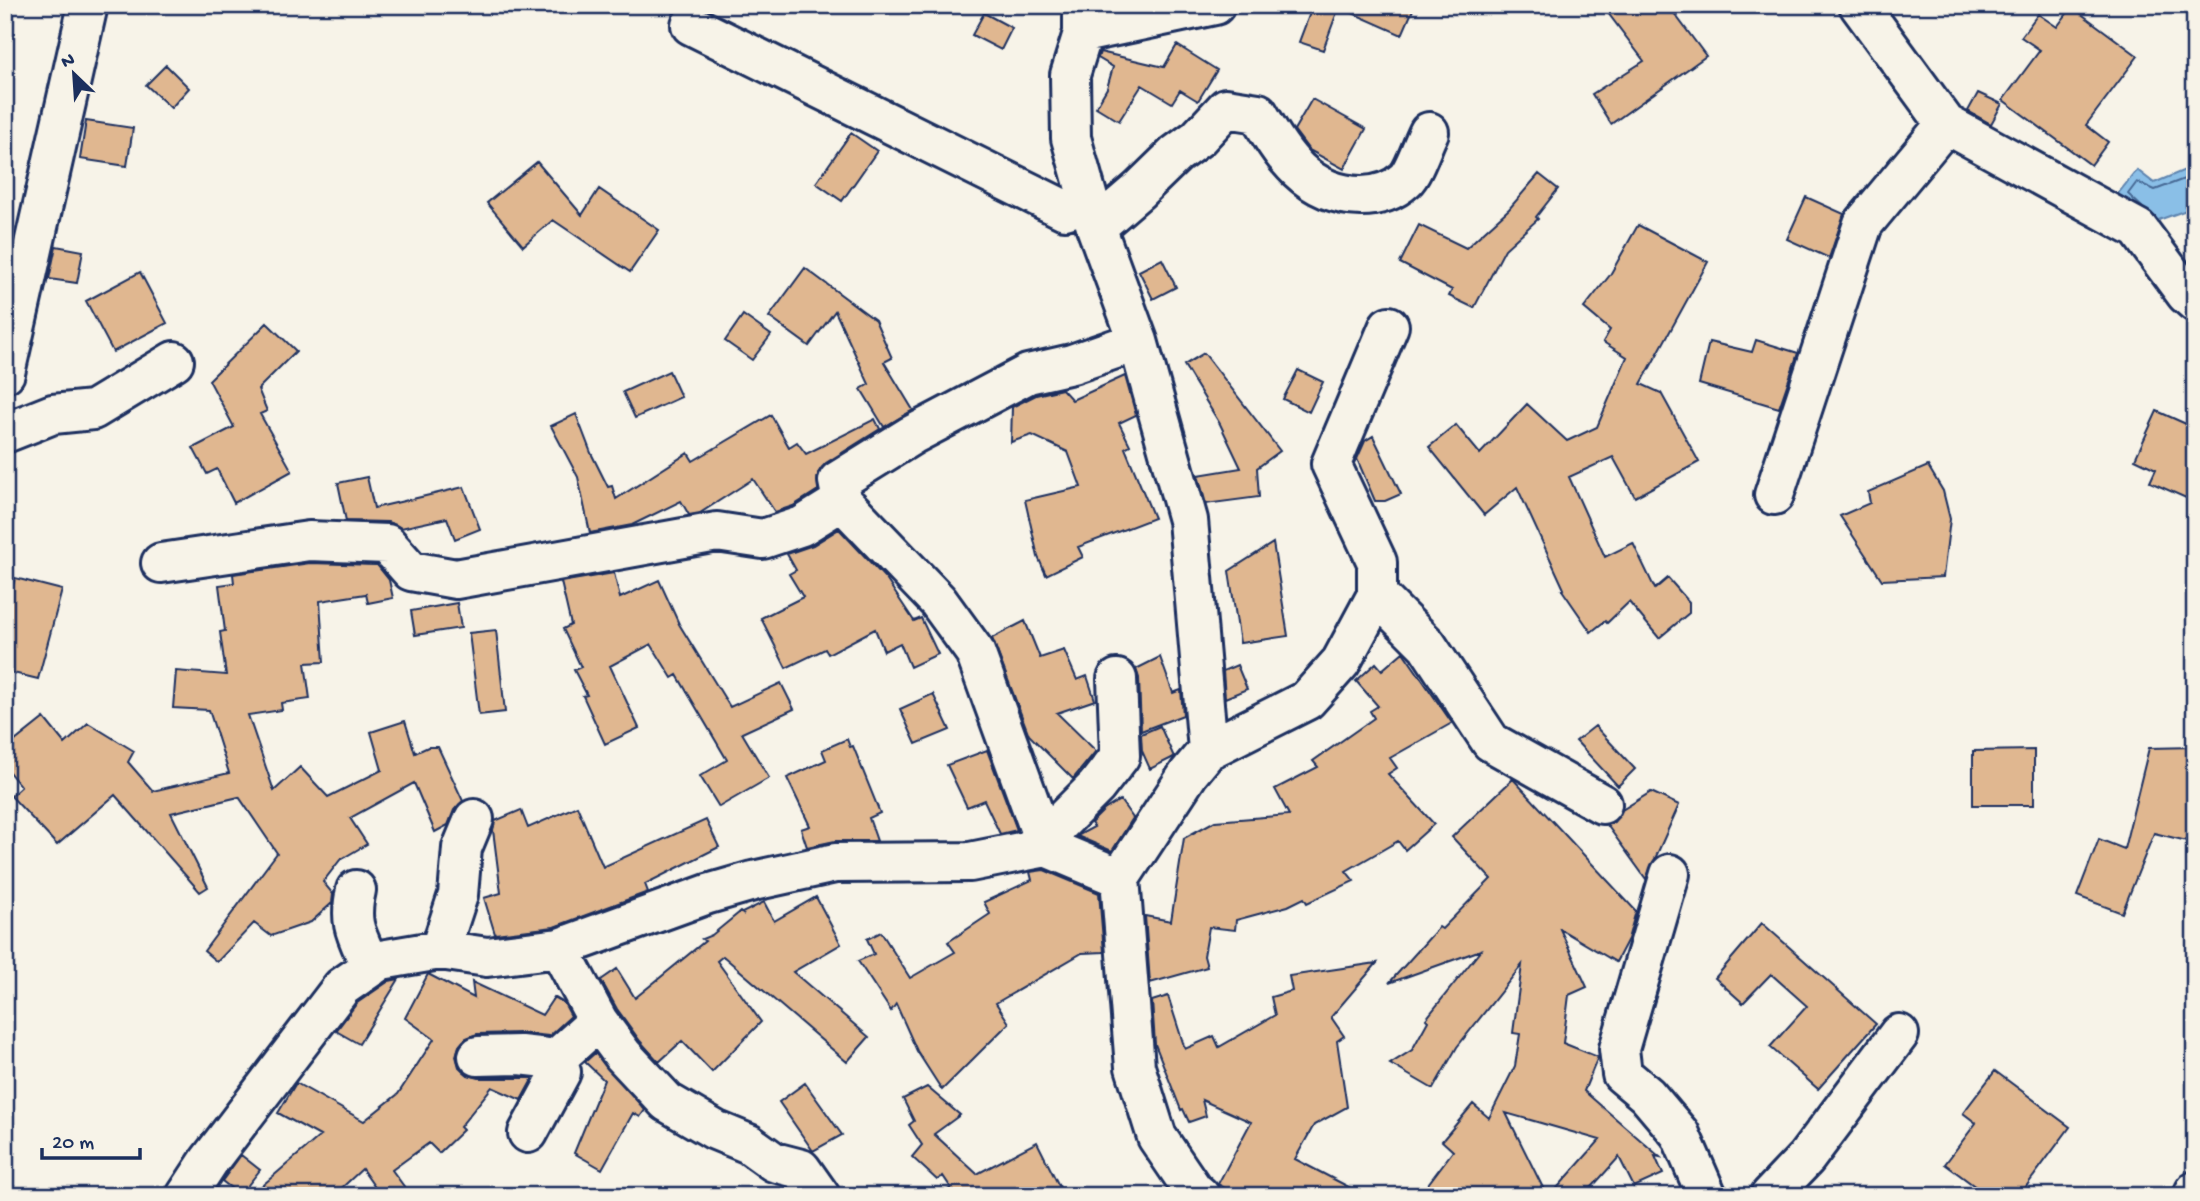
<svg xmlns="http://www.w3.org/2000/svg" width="2200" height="1201" font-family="'Gochi Hand',sans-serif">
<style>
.water{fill:#8abfe7;stroke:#5e85b0;stroke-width:2}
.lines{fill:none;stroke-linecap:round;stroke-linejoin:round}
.shore{stroke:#476995;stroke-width:2}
.building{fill:#e0b790;stroke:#1b2f5e;stroke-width:2}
.minor-casing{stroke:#1b2f5e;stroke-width:44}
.major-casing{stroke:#1b2f5e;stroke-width:44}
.minor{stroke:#f7f3e8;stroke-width:38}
.major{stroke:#f7f3e8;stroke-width:38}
</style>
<rect width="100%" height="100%" fill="#f7f3e8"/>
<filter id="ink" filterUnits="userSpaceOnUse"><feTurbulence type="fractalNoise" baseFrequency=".0143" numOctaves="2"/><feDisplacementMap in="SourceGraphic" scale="14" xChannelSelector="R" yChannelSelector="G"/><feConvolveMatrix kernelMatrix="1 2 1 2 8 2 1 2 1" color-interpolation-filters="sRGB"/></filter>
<g filter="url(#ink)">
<!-- water -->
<path class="water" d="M2192,167l3,8v32l-45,16 -33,-28 20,-25 17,13z"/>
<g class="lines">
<!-- shore -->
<path class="shore" d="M2142,207l-14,-13 9,-12 18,8 40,-15"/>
</g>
<!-- building -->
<path class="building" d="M1313,5h102l-13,30 -63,-28 -16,43 -24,-8z
M1602,5h66l38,51 -95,68 -19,-30 52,-33z
M2072,7l66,49 -52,69 22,17 -17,23 -88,-65 37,-50 -19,-13 17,-23 19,13z
M984,13l28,15 -11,22 -29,-15z
M1177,45l40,25 -19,31 -18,-11 -8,13 -30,-18 -23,36 -23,-14 11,-19 6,-21 -15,-9 2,-6 64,15z
M166,65l23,23 -18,20 -25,-23z
M1978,93l24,11 -11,20 -23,-13z
M1312,99l54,30 -22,40 -35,-19 -15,-20z
M86,121l47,7 -6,38 -47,-7z
M851,133l26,18 -35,50 -26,-18z
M537,162l45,53 17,-26 60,41 -29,42 -77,-52 -30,26 -36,-43z
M1539,174l19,15 -22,28 2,2 -33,30 -31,59 -25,-12 3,-6 -52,-27 19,-38 47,23 43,-39z
M1806,197l38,17 -15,44 -42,-19z
M1638,225l70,37 -67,122 20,9 38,69 -64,35 -22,-40 -44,20 36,80 28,-14 22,46 13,-11 21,24v11l-30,25 -30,-36 -22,21 -2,-2 -14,11 -29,-42 2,-1 -47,-102 -33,28 -55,-68 27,-22 24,29 47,-50 40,37 30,-14 30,-70 -24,-15 7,-12 -26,-22 26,-33z
M56,246l27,5 -6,32 -28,-4z
M1162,259l14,28 -23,12 -14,-28z
M805,268l70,52 17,38 -8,4 29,48 -29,17 -23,-38 8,-5 -34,-73 -26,35 -40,-29z
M140,272l27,51 -54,29 -27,-51z
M743,315l28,20 -19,25 -27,-19z
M267,323l29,28 -38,38 9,22 -7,3 32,57 -58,32 -17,-34 -10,5 -14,-26 41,-21 -25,-47z
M1756,340l42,13 -19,55 -80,-24 10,-42 43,10z
M1204,353l76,98 -23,17 2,29 -53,7 -8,-29 43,-7 -21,-44 -36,-59z
M1298,370l25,12 -14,30 -26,-13z
M669,371l12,26 -46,21 -12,-26z
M1125,376l11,39 -17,8 11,22 -5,3 29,70 -76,29 5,10 -37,18 -8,-18 -13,-57 56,-13 -13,-35 -36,-17 -21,7 1,-35 24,-12 26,-6 10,11z
M2157,411l38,17v74l-45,-20 6,-13 -21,-10z
M576,414l15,39 17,34 4,-1 4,13 72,-46 5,8 78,-46 18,32 8,-5 9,12 69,-35 5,10 -54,34 -8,10v17l-25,16 -18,6 -22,-33 -53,34 -11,2 -8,-14 -49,24 -42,8 -12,-56 -27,-51z
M1373,436l28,58 -16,7h-10l-18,-42 8,-18z
M1928,466l15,25 7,28 -7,58 -61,3 -42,-64 30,-13 -2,-11z
M367,477l7,31 90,-21 16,42 -25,10 -8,-21 -46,10 -13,-6 -42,-1 -8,-38z
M839,529l47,50 28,42 7,-3 17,36 -28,13 -10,-24 -16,8 -9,-22 -47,25 -3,-5 -39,19 -25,-50 42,-21 -14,-23 7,-4 -9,-16 26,-9z
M1273,543l15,93 -48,7 -11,-72z
M310,563l67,2 12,15 4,18 -25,5 -2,-9 -46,7 4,61 -19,1 5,36 -29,4 1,7 -34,5 26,76 26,-24 28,30 54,-27 -11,-38 34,-11 10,32 13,-6h10l25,54 -9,9 -6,15 -13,7 -21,-49 -64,35 17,26 -27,16 -17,22 10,12 -1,9 -21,19 -40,14 -17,-13 -37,39 -13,-11 73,-98 -38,-56 -68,16 37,74 -8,5 -85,-97 -58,50 -46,-49 10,-9 -16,-20v-18l39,-31 21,26 23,-21 46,28 -6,11 25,29 76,-18 -20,-63 -36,-2 3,-37 50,4 -6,-43 5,-1 -6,-46 15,-2 -1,-9z
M614,573l6,25 39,-18 20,44 51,83 51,-24 13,26 -52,24 27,45 -50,29 -19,-31 27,-16 -50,-85 -5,3 -21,-34 -41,22 29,62 -34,16 -22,-48 4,-1 -13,-25 7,-3 -18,-38 8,-4 -10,-43z
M15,578l47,12 -24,89 -33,-8v-58z
M457,603l4,25 -46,7 -4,-24z
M1025,621l15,37 24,-8 13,30 10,-4 8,24 -38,13 39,38 -23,28 -44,-44 -37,-97z
M496,630l9,82 -26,3 -10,-82z
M1403,652l49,71 -62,35 7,10 -9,6 46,50 -29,26 -7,-9 -52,30 8,10 -47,22 -3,-5 -16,8 -52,14 -1,10 -26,-3 -5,29 3,11 -57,16 -5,-67 26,5 13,-83 31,-17 74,-6 -14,-26 43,-22 -5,-6 61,-43 -4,-7 8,-5 -22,-25 20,-18 6,7z
M1160,657l13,36 8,-3 2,25 -42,16 -2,-53 -3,-9z
M1237,665l10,24 -22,9 -2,-27z
M933,694l17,36 -34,14 -16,-35z
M1160,726l14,31 -24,12 -8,-18 -1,-17z
M1595,726l40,43 -17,17 -42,-45z
M847,739l3,8 3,-1 27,67 -11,5 8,23h-42l-28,6 -6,-18 9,-3 -23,-48 39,-18 -4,-10z
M2195,747v96l-41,-10 -32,80 -45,-17 22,-57 25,10 25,-101z
M987,750l30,80 -17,4 -16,-34 -17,7 -20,-42z
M2034,750v55h-61v-54z
M1513,779l123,132 -8,28 -12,23 -56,-33 27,58 -18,8 -6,48 35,14 -14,34 76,66 -5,-1 8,18 -29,13 -15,-30 -35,39h-34l50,-56 -94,-27 41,83h-128l34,-45 -11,-10 31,-37 16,14 26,-52 5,-32 -7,-1 9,-68 -65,82 -24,42 -43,-25 22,-14 16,-29 -2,-2 55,-69 -92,33 50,-56 3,2 49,-50 -39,-42z
M1651,792l28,13 -33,74 -39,-54 7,-3 8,-12z
M1120,800l13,18 -21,33 -35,-15 17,-9 -3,-4 13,-13z
M577,806l26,61 103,-47 13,27 -74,37 3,8 -94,35 -59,7 -11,-36 17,-5 -8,-63 2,-9 26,-11 7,18z
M1044,870l55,23 5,59 -22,1 -86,50 13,20 -67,67 -25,-39 -21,-47 -5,7 -33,-50 16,-7 -7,-15 14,-7 29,46 45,-26 -7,-10 42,-28 -6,-12 48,-22 -2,-8z
M816,897l25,47 -48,28 76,65 -22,25 -124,-106 -6,5 44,61 -49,50 -30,-31 -23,21 -19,-21 -23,-32 -16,-29 16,-11 18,29 70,-57 -3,-2 10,-4 28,-23 4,3 -2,-2 22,-11 10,19z
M1762,923l114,101 -58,65 -48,-42 37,-41 -36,-32 -28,29 -28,-25z
M1377,963l-46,54 13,19 -7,5 10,66 -33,18 -19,34 71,37h-127l-21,-12 33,-62 -49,-22 4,16 -17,6 -6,-13 -2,1 -26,-66 -3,-43 16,-5 17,53 29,-13 5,11 56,-32 -4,-18 21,-6 -3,-15z
M428,974l46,24 -2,-16 70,33 12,-18 10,6 7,13 -22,20 -29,-3 -43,1 -11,4 -7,8 -3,10 3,11 9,8 11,3h54l-12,22 -29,-13 -32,40 3,3 -24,23 -10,-10 -37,27 19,26h-30l-19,-27 -29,27h-83l70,-60 -42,-23 18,-30 68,38 34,-27 36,-55 -29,-21z
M399,979l-40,65 -23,-13 21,-28 32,-22z
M595,1053l50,57 -5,7 -7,-4 -31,56 -28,-16 30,-73 -19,-18z
M1995,1071l75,56 -51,69h-31l-43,-32 31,-41 -13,-10z
M805,1083l37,52 -29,16 -34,-49z
M927,1087l33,28 -26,19 43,40 60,-32 27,54h-127l14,-8 -8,-12 -6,4 -25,-23 10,-12 -13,-20 5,-4 -11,-22z
M241,1155l19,15 -20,25 -18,-14z"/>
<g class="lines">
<defs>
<path id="minor" d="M1083,5v28l-13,42 1,63 25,89 42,114 50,179 20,230 -19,23 -69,105 15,189 22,70 36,53 7,6
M1859,5l87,119 192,105 48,65 9,8
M691,25l374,185 25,-8
M1083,33l132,-28
M1096,227l43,-37 37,-36 22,-16 28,-30 32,5c24,42 49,82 103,83 16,0 32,-5 44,-16 9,-8 18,-37 24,-48
M5,373l83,-368
M5,433l48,-19 40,-4 81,-49
M1774,495l89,-271 83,-100
M842,501l96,100 37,51 71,195
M161,563l148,-22 78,3 24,27 45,8 261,-47 46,7 39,-13 40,-25 -4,-20 74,-46 116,-61 44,-10 66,-23
M1377,595l50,50 64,97 111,62
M1208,750l99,-50 34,-38 36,-67v-33l-46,-98 58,-138
M1046,847l12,-22 38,-38 24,-31 -3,-77
M1670,874l-51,175 3,25 25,21 33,39 27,62
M356,890c-8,35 1,45 15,77
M559,948l39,73 25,34 44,47 48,28 34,14 25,18 27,7 19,27
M440,950l18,-55 4,-47 12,-29
M478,1056l42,-1 36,4 42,-38
M528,1133l33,-61 -5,-13
M186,1196l23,-35 133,-174 39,-27 59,-10 47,7 72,-9 149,-54 45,-13 82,-18 135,-1 76,-15 74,31
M1770,1196l36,-38 93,-124"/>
<path id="major" d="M2193,1196l2,-5"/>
</defs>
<!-- minor casing -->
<use href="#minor" class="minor-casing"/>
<!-- major casing -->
<use href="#major" class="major-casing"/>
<!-- minor -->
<use href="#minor" class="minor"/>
<!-- major -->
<use href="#major" class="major"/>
</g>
</g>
<!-- margin -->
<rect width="2200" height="1201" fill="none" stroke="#f7f3e8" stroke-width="28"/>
<rect x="14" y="14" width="2172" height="1173" fill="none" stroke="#1b2f5e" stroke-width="2.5" filter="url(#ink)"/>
<!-- north arrow -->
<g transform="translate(74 74) rotate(335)" stroke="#f7f3e8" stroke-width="5" paint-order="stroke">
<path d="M0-5L12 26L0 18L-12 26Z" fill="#1b2f5e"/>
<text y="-10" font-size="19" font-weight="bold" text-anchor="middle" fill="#1b2f5e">N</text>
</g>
<!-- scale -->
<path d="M42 1148v10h98v-10" fill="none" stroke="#1b2f5e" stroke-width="3.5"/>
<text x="52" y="1148" font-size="21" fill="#1b2f5e" stroke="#f7f3e8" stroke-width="5" paint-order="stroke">20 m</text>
</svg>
